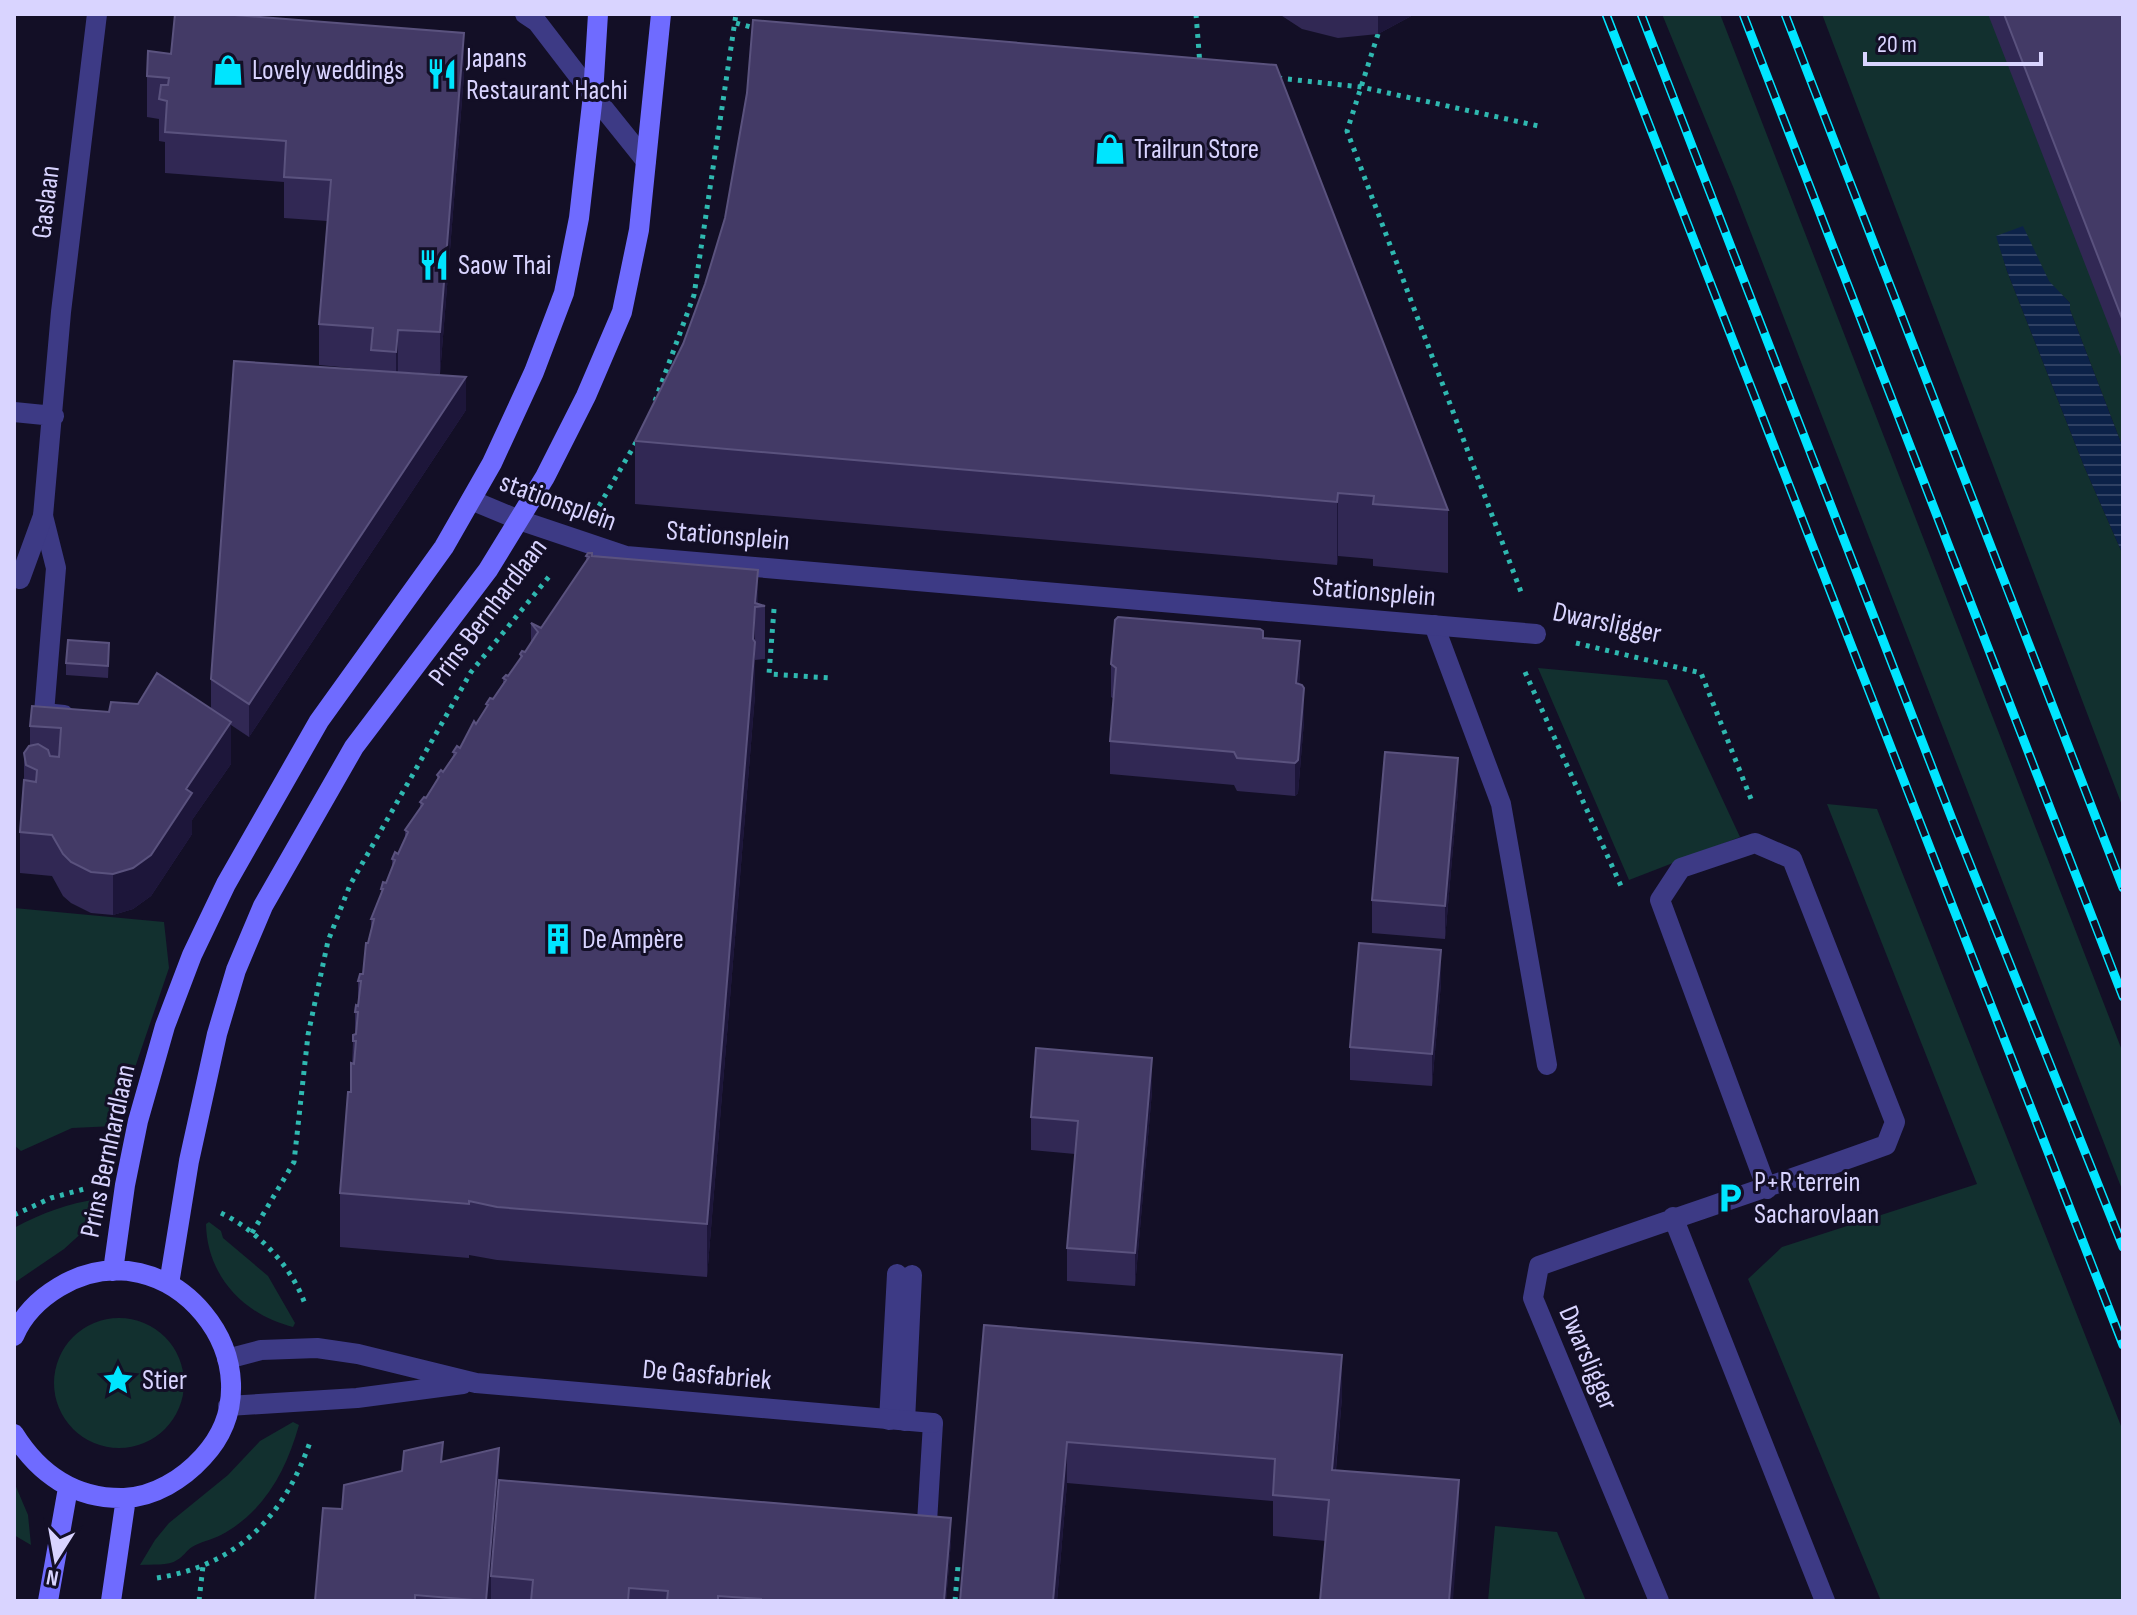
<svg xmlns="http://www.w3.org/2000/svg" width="2137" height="1615" font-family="'Sofia Sans Condensed',sans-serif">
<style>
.green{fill:#12302f}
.water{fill:url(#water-rules)}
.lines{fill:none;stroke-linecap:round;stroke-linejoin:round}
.path{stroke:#2fb8b0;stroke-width:5;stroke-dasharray:4 6;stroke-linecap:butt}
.service{stroke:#3d3a85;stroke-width:20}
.minor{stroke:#3d3a85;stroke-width:20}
.secondary{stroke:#6f6bff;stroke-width:20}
.rail-casing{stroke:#00e5ff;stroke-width:9}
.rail{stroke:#130f26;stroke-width:6;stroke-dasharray:18;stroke-linecap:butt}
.wall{fill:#312854}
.shaded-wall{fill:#1d163a}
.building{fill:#433a66;stroke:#5a527e;stroke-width:2}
.labels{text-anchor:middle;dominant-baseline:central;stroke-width:6;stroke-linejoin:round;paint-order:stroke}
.poi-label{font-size:28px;fill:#d9d4ff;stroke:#130f26;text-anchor:start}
.street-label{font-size:28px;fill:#d9d4ff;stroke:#130f26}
</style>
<defs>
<pattern id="water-rules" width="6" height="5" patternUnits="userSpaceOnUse" patternTransform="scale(2)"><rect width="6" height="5" fill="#0c2248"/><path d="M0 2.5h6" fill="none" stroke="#2f4163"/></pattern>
</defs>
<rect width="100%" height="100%" fill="#130f26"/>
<!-- green -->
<path class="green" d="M1662,14h58l403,1039v139l-389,-1003z
M1822,14h301v434l-53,-138v-7l-21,-21 -11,-22 -41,-23 10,34 77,195 39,89v253z
M1538,668l129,12 73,157 -111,43z
M1827,804l50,5 246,622v170h-242l-133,-322 34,-32 195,-63z
M14,908l150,14 5,46 -54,158 -43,2 -51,23 -7,-6z
M100,1199l-14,30 -22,20 -50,34v-55c28,-15 54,-25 86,-29z
M209,1222l12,9 2,7 45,38 27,47 -2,4c-49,-12 -86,-51 -87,-103z
M54 1383a65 65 0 1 1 130 0a65 65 0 1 1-130 0Z
M293,1422l6,3c-13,46 -35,87 -78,110 -10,5 -21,7 -29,12 -6,4 -9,10 -15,13 -8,6 -26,4 -37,5l15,-25 14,-17 59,-48 32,-34z
M14,1482l14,33 3,30 -17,-10z
M1495,1526l62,6 29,69h-98z"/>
<!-- water -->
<path class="water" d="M2023,226l26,55 21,22v7l53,138v107l-39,-89 -77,-195 -11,-35z"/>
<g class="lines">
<!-- path -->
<path class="path" d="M1196,14l4,51
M736,23l22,6
M1378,34l-31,97 174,461
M1278,78l83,9 182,40
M655,401l39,-106 42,-281
M599,506l39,-67
M774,609l-5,65 62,4
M1576,643l125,30 52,131
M1525,672l96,214
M221,1213c37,18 72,54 85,94
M14,1215l37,-17 33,-9
M252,1233l42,-71 14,-127 20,-94 22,-56 121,-213 81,-99
M157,1578c80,-13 127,-61 153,-136
M199,1601l4,-35
M955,1601l3,-35"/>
<!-- service -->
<path class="service" d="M593,95l53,66
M43,516l13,52 -12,145 20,2
M1434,625l67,179 46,261
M1673,1217l152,384
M889,1420l8,-146
M905,1421l7,-146
M926,1539l7,-116
M1659,1601l-126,-303 6,-32c116,-42 232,-79 347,-121l9,-23 -103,-263 -37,-16 -74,25 -21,32 107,289"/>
<!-- minor -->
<path class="minor" d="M525,14l12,8 56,73
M14,412l40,4
M471,500l48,20 107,36 910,78
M20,579l23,-63 18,-204 36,-298
M227,1359l34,-9 56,-2 41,6 118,29 457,40
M228,1406l129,-8 106,-14"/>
<!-- secondary -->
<path class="secondary" d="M113,1271l12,-86 13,-64 27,-95 27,-71 34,-71 93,-163 125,-174 48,-84 42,-91 30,-79 15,-75 14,-123 5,-81
M169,1284l20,-123 28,-127 19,-64 27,-64 91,-159 134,-177 57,-93 41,-81 36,-84 17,-82 22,-216
M14,1336c9,-21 25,-37 45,-49 110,-66 227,80 144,170 -20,22 -49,40 -79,41 -49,1 -85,-24 -110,-64
M48,1601l20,-113
M111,1601l15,-103"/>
<defs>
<path id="rail" d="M1606,14l517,1331
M1641,14l311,805 171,428
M1743,14l380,983
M1785,14l338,874"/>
</defs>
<!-- rail casing -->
<use href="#rail" class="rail-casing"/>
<!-- rail -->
<use href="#rail" class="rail"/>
</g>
<!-- wall -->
<path class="wall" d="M1279,14h136l-37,20 -40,4 -36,-9z
M1988,14h135v348z
M464,75l-24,299 -42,-2 68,38 -217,327 -18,-12v39l-39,56v14l-41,62 -18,13 -20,6 -22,-2 -20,-10 -8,-7 -11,-20 -32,-3v-41l4,-48v-31l6,-7v-20l79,-14 102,-3v-30l160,-309 -52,-5v-41l8,-103 -43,-3v-36l-119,-9v-31l-6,-1v-22l-12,-2v-41z
M683,344l765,166v63l-75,-7v-7l-35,-3 -1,9 -702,-61v-63z
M586,556h6l173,50v53l-10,1v35l-48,582 -210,-17 -28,-5v3l-129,-11v-54l11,-101 2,-51 2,-7v-22l3,-6v-25l5,-7 8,-44v-11l10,-24v-6l5,-6 6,-15v-9l6,-5 7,-16v-8l15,-22v-6l6,-4 11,-18v-5l6,-3 10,-16v-4l7,-4 16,-24 10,-16v-4l7,-5 10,-16v-5l5,-2 12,-17v-5l5,-2 6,-10v-19l10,5 45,-67z
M1263,638l37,36 -1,10 5,37 -6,72 -3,3 -58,-5 -3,-6 -124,-11v-33l4,-42 -3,-2v-33z
M109,655l-1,23 -42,-3v-12z
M1458,791l-13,148 -73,-6v-33z
M1441,983l-9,103 -82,-6v-33z
M1152,1091l-17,195 -68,-5v-33l8,-94 -44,-4v-33z
M984,1325l358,72 -6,73 123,52 -133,19 -53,-5v-35l-206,-18 -10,118h-97z
M443,1461l56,19 452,61 -5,60h-435l-20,-2v2h-176l27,-92z"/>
<!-- shaded-wall -->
<path class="shaded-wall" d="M1378,14h37l-37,20z
M464,33v42l-24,299v-42z
M398,330v41l-2,22v-41z
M466,377v33l-217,327v-33z
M1338,493v63l-1,9v-63z
M758,570v36l-3,-3z
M755,607v88l-48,582v-53z
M1300,641v33l-4,42v-33z
M1304,688v33l-6,72 -3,3v-33z
M231,722v42l-39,56v14l-41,62 -18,13 -20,6v-41l73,-85z
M1458,758v33l-13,148v-33z
M1441,950v33l-9,103v-32z
M1152,1058v33l-17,195v-33z
M1342,1355v42l-10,114v-41z
M1067,1442v41l-10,118h-4z
M499,1448v54l-8,74v25h-5z
M1459,1480v42l-6,79h-4z
M951,1518v23l-5,60h-2z"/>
<!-- building -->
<path class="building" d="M175,14h47l242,19 -24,299 -42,-2 -2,22 -25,-2 2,-22 -54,-4 12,-144 -47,-3 2,-36 -121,-9 2,-31 -8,-2 2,-14h7l1,-7 -22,-2 1,-25 23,3z
M2004,14h119v307z
M753,20l523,45 172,445 -75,-6 1,-8 -36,-3 -1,9 -702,-61 48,-97 22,-60 20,-66 22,-125z
M234,361l232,16 -217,327 -38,-25z
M588,553h4v3l166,14 -3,33 10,3 -10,1 -2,32 2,3 -48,582 -210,-17 -28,-6v3l-129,-11 8,-101h3v-29l3,1 2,-23h-3v-6l3,-1 2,-22h-3l1,-7 2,1 3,-25h-3l2,-7h3l3,-31h2l6,-24h-3l12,-30h-2l2,-7 3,1 9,-23 -3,-1 3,-7 3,2 10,-22 -3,-2 18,-26 -3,-2 4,-5 2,1 13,-21 -2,-2 4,-5 2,2 13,-19 -3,-1 4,-6 3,2 14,-27 2,3 12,-19 -2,-1 4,-6 3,1 13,-19 -3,-2 3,-3 2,1 14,-20 -2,-2 2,-3 3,1 13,-20 -7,-9 10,5 48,-71 -3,-1z
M1118,617l142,12 3,2v7l37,3 -4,42 6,2 2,3 -6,72 -3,3 -58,-5 -3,-6 -124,-11 6,-73 -5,-4 4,-44z
M68,640l41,3 -1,23 -42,-3z
M157,673l74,49 -45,67 6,4 -41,62 -18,13 -20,6 -22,-2 -20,-10 -8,-8 -11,-19 -32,-3 4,-52 12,2 1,-12 -11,-5 -2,-12 5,-7 9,-2 10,6 2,6 9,1 2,-29 -31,-2 2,-20 77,6 2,-10 27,2z
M1385,752l73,6 -13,148 -73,-6z
M1359,943l82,7 -9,104 -82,-7z
M1036,1048l116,10 -17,195 -68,-5 11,-127 -47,-4z
M984,1325l358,30 -10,115 127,10 -10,121h-129l9,-101 -56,-5 2,-36 -208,-17 -14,159h-93z
M443,1442l-2,20 58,-14 -13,153 -71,-6v6h-100l8,-93 19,1 2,-24 58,-14 2,-20z
M499,1480l452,38 -7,83h-183v-2l-43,-3v5h-51l1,-10 -39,-3 -1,13h-97l2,-21 -42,-4z"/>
<!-- icons -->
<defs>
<symbol id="shop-bare" viewBox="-9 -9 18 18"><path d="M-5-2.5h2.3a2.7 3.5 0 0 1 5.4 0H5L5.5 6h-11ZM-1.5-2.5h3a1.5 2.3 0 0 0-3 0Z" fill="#00e5ff" stroke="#130f26" stroke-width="2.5" paint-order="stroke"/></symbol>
<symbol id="restaurant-bare" viewBox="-9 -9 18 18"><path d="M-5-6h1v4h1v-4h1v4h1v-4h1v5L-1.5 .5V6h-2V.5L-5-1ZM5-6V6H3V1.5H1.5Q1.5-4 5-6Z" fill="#00e5ff" stroke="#130f26" stroke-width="2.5" paint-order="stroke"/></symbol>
<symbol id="building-bare" viewBox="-9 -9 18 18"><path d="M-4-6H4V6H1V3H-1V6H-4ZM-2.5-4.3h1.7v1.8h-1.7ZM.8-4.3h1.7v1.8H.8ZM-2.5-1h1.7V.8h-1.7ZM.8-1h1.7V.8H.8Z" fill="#00e5ff" stroke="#130f26" stroke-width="2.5" paint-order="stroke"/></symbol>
<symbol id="parking-bare" viewBox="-9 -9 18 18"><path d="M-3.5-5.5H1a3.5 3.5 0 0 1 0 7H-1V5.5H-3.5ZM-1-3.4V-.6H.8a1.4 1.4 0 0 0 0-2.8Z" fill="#00e5ff" stroke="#130f26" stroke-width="2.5" paint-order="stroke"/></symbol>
<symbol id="sight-bare" viewBox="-9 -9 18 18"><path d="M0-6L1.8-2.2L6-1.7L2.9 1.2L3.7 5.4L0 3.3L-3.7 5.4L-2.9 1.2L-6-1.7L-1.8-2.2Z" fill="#00e5ff" stroke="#130f26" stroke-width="2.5" paint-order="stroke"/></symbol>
</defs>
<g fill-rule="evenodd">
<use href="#shop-bare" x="206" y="48" width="44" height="44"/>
<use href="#restaurant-bare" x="420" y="52" width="44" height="44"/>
<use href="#shop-bare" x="1088" y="127" width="44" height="44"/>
<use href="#restaurant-bare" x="412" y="243" width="44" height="44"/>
<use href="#building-bare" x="536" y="917" width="44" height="44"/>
<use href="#parking-bare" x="1708" y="1176" width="44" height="44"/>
<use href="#sight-bare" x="96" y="1358" width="44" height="44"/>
</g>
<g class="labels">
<!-- poi labels -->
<g class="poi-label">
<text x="466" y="58">Japans<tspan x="466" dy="32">Restaurant Hachi</tspan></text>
<text x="252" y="70">Lovely weddings</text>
<text x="1134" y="149">Trailrun Store</text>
<text x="458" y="265">Saow Thai</text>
<text x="582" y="939">De Ampère</text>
<text x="1754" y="1182">P+R terrein<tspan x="1754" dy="32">Sacharovlaan</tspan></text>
<text x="142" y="1380">Stier</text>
</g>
<!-- street labels -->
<g class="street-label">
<text transform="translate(46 202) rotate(-83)">Gaslaan</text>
<text transform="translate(558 502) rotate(20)">stationsplein</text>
<text transform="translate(728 536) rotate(5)">Stationsplein</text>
<text transform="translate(1374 592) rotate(5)">Stationsplein</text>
<text transform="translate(488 612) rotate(-53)">Prins Bernhardlaan</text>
<text transform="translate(1607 623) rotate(12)">Dwarsligger</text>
<text transform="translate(108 1151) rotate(-78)">Prins Bernhardlaan</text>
<text transform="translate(1588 1358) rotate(67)">Dwarsligger</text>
<text transform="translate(707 1375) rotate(5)">De Gasfabriek</text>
</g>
</g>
<!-- border -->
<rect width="2137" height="1615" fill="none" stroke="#d9d4ff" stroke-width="32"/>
<!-- north arrow -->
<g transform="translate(56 1559) rotate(191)" stroke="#130f26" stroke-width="6" paint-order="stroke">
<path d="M0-6L14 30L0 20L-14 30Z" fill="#d9d4ff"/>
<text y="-12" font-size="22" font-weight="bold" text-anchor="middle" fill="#d9d4ff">N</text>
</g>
<!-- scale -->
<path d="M1865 52v12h176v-12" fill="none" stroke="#d9d4ff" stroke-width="4"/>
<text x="1877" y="52" font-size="24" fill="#d9d4ff" stroke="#130f26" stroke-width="6" paint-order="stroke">20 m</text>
</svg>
